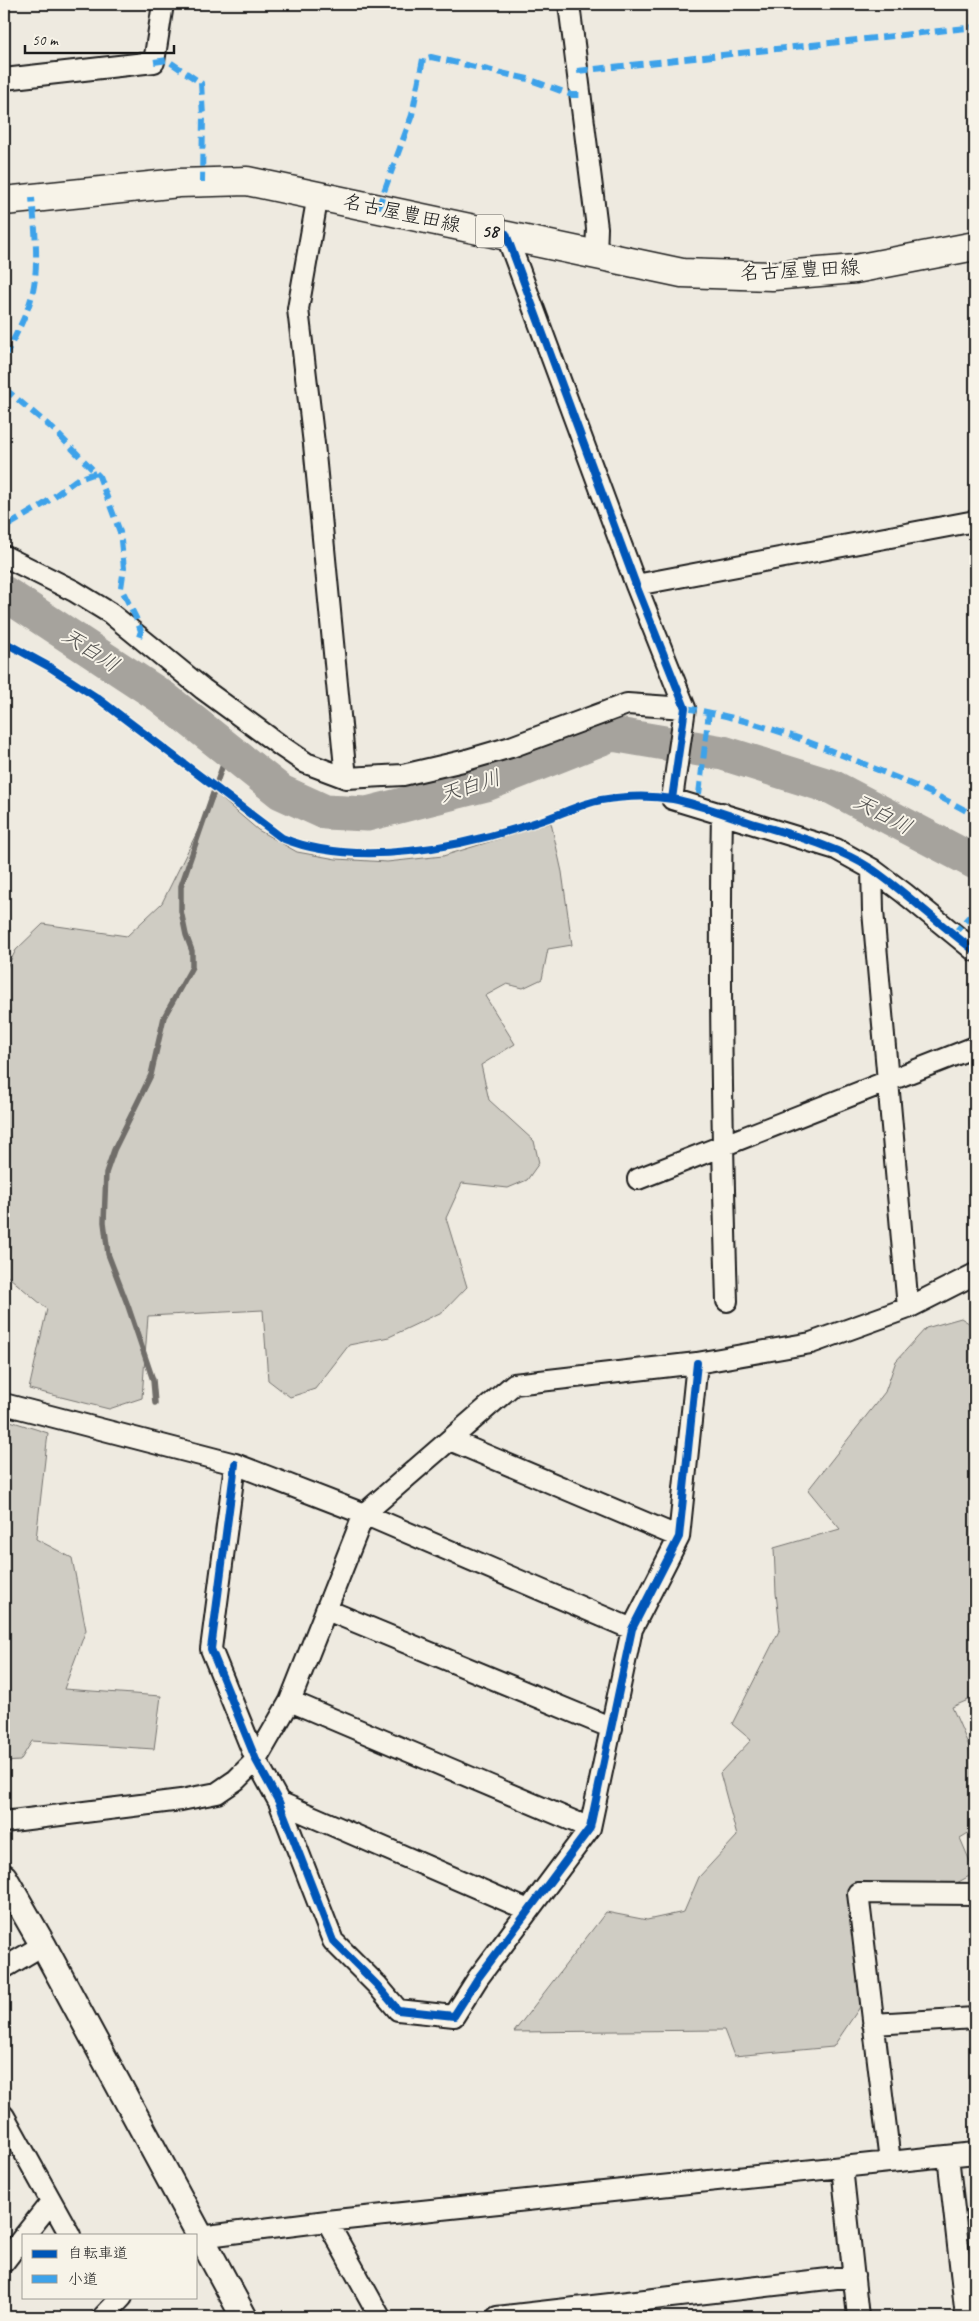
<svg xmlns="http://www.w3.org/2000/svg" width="979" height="2321" font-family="Caveat,'Klee One',sans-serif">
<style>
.green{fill:#cfccc3;stroke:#767470}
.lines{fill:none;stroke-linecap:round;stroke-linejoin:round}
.stream{stroke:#6f6d69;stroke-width:5.5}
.river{stroke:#a6a39d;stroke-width:35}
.minor-casing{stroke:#1c1c1c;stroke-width:24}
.tertiary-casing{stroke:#1c1c1c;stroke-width:29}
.primary-casing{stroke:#1c1c1c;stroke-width:31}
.minor{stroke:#f7f3e8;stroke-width:20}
.tertiary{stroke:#f7f3e8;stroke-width:25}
.primary{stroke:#f7f3e8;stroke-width:28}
.quiet{stroke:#3da2ea;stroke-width:6;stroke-dasharray:12 6;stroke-linecap:butt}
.cycleway-casing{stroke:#f7f3e8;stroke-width:11}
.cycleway{stroke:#0057b8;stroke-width:8}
.labels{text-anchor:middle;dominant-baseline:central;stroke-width:4;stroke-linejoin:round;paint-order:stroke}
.shield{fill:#f7f3e8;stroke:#5e5c59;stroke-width:1}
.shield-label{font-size:19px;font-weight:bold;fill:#1c1c1c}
.street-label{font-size:20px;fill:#1c1c1c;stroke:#f7f3e8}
.water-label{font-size:21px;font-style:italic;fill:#535250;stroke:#f7f3e8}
</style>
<rect width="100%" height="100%" fill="#eeeae0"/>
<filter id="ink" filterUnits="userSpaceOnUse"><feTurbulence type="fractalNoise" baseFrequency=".02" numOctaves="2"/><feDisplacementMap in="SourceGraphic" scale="10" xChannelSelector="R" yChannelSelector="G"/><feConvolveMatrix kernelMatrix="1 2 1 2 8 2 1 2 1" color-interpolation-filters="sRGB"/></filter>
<g filter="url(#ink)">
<!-- green -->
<path class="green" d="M216,794l42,36 39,22 39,7 51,3 56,-6 108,-33 11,49 10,73 -24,4 -6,30 -19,9 -16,-4 -22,12 30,48 -34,21 8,35 45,41 5,22 -12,17 -19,8 -46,-5 -16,35 21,69 -23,24 -55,26 -40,8 -34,44 -25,8 -22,-17 -5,-70 -115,6 -6,82 -33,11 -80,-20 18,-80 -43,-36v-300l12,-23 27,-26 84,12 35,-33z
M961,1318l14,9v370l-23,10 23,53v69l-15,9 15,35 -22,12 -103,2 12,117 -29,43 -99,9 -10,-26 -210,2 92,-120 41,8 37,-8 15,-35 38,-41 -17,-63 31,-33 -19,-16 48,-95 -4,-36 -2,-45 66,-19 -32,-39 77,-98 11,-31 30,-33z
M4,1419l44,14 -12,106 36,19 14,72 -22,59 97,7 -7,53 -122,-8 -12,20 -16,1z"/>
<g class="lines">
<!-- stream -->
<path class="stream" d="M155,1403l-2,-23 -25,-74 -20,-52 -4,-32 2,-49 8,-23 37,-75 13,-58 28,-50v-16l-6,-16 -5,-24v-25l47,-136"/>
<!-- river -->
<path class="river" d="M4,593l158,104 119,95 44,20 42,2 119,-30 126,-50 111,19 109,34 143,75"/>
<defs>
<path id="minor" d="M569,4l28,224 -1,26
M4,79l150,-17 9,-58
M318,195l-20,114 16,135 32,334
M506,234l130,351 49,123 -13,91 164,50 36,20 32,24 71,58
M4,556l70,35 36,22 93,76 78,57 25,17 40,15 57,-3 60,-14 48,-14 116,-43 58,4
M636,585l339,-64
M722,813c-3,163 0,325 5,488
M872,869l1,42 35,397
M638,1179l337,-132
M4,1404l231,60 129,50 268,115
M450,1440l229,97
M235,1464l-24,185 45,111 23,42 54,139 44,44 21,25 56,6 24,-38 112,-150 42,-199 47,-92 18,-174
M327,1610l285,118
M290,1701l300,127
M279,1802l249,108
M4,1822l177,-22 36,-7 19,-13 20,-20 34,-59 74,-187 150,-130 183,-21 114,-20 97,-35 67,-34
M4,1968l39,-23
M873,2024l102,-6
M4,2116l66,119
M948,2156l18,161
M890,2162l-32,-269 117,1
M842,2167l16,150
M327,2221l53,96
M25,2235l26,-33
M196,2239l4,-2 127,-16 648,-68
M4,2262l20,-26
M103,2317l19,-20
M497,2317l357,-41"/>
<path id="tertiary" d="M4,1877l39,68 201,372"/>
<path id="primary" d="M4,201l175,-18 68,-2 435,92 90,3 83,-7 120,-23"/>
</defs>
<!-- minor casing -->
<use href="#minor" class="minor-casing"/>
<!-- tertiary casing -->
<use href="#tertiary" class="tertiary-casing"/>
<!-- primary casing -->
<use href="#primary" class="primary-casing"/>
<!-- minor -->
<use href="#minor" class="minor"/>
<!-- tertiary -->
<use href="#tertiary" class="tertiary"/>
<!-- primary -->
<use href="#primary" class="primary"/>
<!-- quiet -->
<path class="quiet" d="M154,62l13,-2 34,23 2,33 -1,66
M577,71l398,-44
M378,208l34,-93 11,-56 8,-2 97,22 44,16h8
M4,358c11,-22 24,-44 29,-67 6,-29 2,-63 -1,-93
M4,388l49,41 43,44 -20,7 -32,24 -40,24
M96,473l3,3 21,56 4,36 -3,20 15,30 5,13 -2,6
M685,708c63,10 121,32 179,56 37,16 76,31 111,52
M699,794l10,-82
M953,935l15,-17 7,-2"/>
<defs>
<path id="cycleway" d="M506,234l130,351 49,123 -13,91
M4,642l44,24 48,31 186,141c75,31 180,9 255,-16 21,-6 42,-18 64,-22 23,-4 48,-5 72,-1 25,5 51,15 76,23 42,13 86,23 123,47 36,25 68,56 103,82
M235,1464l-24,185 45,111 23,42 54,139 44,44 21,25 56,6 24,-38 112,-150 42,-199 47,-92 18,-174"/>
</defs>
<!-- cycleway casing -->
<use href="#cycleway" class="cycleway-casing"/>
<!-- cycleway -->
<use href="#cycleway" class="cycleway"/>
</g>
</g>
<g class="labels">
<!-- shield labels -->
<rect class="shield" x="476" y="214.5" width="28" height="33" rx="4"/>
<g class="shield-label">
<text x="490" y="231">58</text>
</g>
<!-- street labels -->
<g class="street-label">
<text transform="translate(402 213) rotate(12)">名古屋豊田線</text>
<text transform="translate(800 270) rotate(-3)">名古屋豊田線</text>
</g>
<!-- water labels -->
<g class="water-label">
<text transform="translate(91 650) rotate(33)">天白川</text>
<text transform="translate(470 786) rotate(-17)">天白川</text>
<text transform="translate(883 814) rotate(28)">天白川</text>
</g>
</g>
<!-- margin -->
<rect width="979" height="2321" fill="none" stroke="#f7f3e8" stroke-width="20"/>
<rect x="10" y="10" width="959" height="2301" fill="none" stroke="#1c1c1c" stroke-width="2" filter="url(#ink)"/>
<!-- legend -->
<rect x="22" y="2234" width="175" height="65" fill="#f7f3e8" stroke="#9f9d96"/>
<rect x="32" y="2250" width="25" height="8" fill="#0057b8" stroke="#9f9d96"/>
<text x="68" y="2258" font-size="15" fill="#1c1c1c">自転車道</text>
<rect x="32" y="2275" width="25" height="8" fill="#3da2ea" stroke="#9f9d96"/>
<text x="68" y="2284" font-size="15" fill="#1c1c1c">小道</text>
<!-- scale -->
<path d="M25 45v8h149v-8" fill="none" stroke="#1c1c1c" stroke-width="2.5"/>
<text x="32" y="45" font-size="15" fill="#1c1c1c" stroke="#f7f3e8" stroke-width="4" paint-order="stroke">50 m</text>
</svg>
